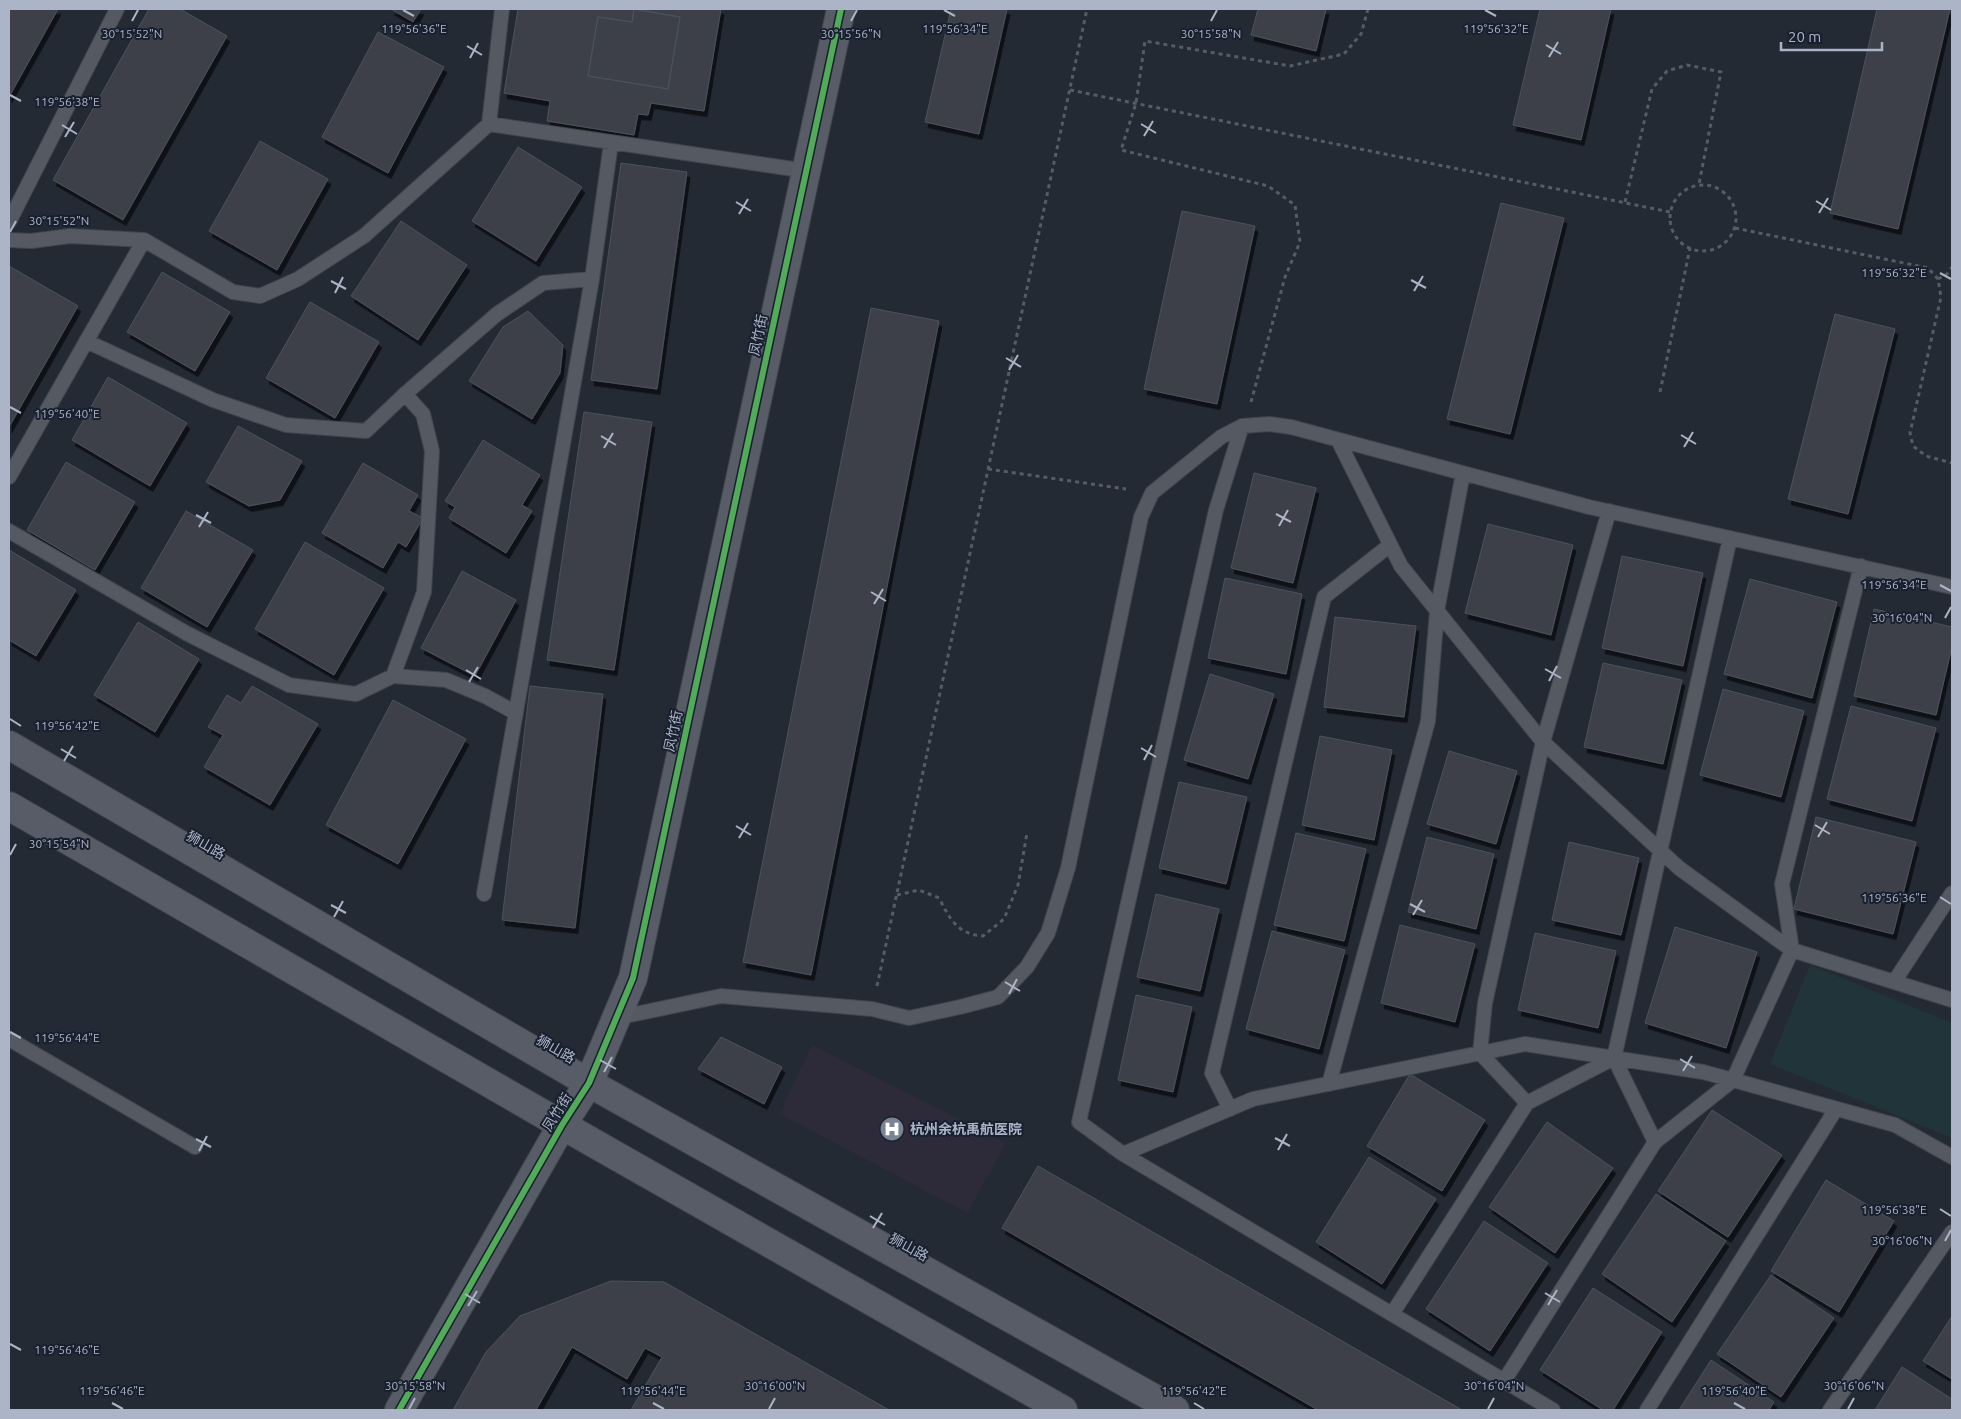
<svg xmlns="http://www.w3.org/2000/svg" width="1961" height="1419" font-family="Ubuntu,'Noto Sans SC',sans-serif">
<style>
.medical{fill:#2d2a3a}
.pitch{fill:#21343a}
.building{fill:#3c414a;stroke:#4b525c;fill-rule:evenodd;filter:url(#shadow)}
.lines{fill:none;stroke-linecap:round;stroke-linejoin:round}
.lane-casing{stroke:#40454d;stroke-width:16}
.secondary-casing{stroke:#40454d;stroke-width:30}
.path{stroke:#565c65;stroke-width:3;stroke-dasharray:4 4;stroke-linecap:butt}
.lane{stroke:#545962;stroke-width:14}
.secondary{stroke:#585c66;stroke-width:28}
.cycleway-casing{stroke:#18202f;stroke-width:9}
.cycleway{stroke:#51ab58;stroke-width:6}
.ticks{fill:none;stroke:#acb5c7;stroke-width:2}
.labels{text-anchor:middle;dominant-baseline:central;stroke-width:4;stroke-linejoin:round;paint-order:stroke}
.street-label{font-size:14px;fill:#acb5c7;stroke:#18202f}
.poi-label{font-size:14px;font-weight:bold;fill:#acb5c7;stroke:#18202f;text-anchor:start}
.ticks-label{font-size:12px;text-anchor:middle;fill:#acb5c7;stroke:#18202f;stroke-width:4;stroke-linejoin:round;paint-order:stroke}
</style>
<defs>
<filter id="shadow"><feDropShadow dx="3" dy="5.5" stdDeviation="0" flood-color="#0009"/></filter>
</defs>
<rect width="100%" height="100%" fill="#242a34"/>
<!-- medical -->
<path class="medical" d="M812,1045l193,98 -37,70 -188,-99z"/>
<!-- pitch -->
<path class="pitch" d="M1810,965l142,58v115l-182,-74z"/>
<!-- building -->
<path class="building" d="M9,9h49l-49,88z
M149,9h31l47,27 -104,184 -70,-40z
M391,9h30l-8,13z
M518,9h203l-17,102 -53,-8 -3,12 -10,-1 -4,21 -87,-14 3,-20 -46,-8zM634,9l46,8 -12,72 -80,-13 10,-59 34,5z
M634,9l46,8 -12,72 -80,-13 10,-59 34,5z
M951,9h56l-28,125 -54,-12z
M1258,9h68l-10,42 -65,-16z
M1540,9h71l-30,131 -68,-15z
M1877,9h73l-52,220 -68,-16z
M378,32l66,35 -56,106 -66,-36z
M260,141l68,38 -51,91 -68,-39z
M518,147l64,40 -46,74 -64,-40z
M621,163l66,9 -30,217 -66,-9z
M1501,203l63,15 -54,216 -63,-15z
M1182,211l73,15 -38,178 -73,-15z
M401,221l66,44 -49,75 -67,-44z
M9,266l69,40 -69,121z
M162,272l68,40 -35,59 -68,-39z
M310,302l69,40 -44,76 -69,-40z
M871,308l68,13 -128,654 -68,-13z
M528,311l35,34 -3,28 -28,46 -63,-38 34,-54z
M1835,314l60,15 -47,185 -60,-15z
M108,377l79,46 -37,63 -78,-46z
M584,412l68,10 -38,248 -67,-10z
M238,426l64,35 -22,39 -31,6 -43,-24z
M483,440l57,35 -18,30 10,6 -26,42 -57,-35 6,-11 -10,-6z
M66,462l69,40 -40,68 -68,-40z
M363,463l55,32 -9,16 14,7 -17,29 -8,-5 -15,26 -61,-35z
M1254,473l62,15 -23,95 -62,-15z
M186,511l67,39 -46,77 -66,-39z
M1488,524l85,21 -22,90 -86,-22z
M305,542l79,46 -50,87 -79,-46z
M9,550l67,40 -40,66 -27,-16z
M1622,556l81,17 -20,93 -81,-18z
M462,571l54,29 -41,76 -54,-28z
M1225,578l77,16 -16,80 -78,-16z
M1750,579l87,23 -25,96 -88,-24z
M1874,609l78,18v19l-16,69 -82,-19z
M1335,617l81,9 -12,91 -80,-10z
M138,622l61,37 -44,73 -61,-37z
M1603,663l79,17 -19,84 -79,-17z
M1210,674l64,20 -26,85 -64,-19z
M252,686l66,38 -48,81 -66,-38 19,-32 -15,-8 19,-32 14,8z
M530,686l73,8 -28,234 -73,-8z
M1723,689l81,22 -23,86 -81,-22z
M393,700l73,39 -68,125 -72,-39z
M1851,706l85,22 -24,93 -85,-22z
M1320,736l72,14 -18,90 -72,-15z
M1449,751l68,20 -21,73 -69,-20z
M1179,782l68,15 -21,87 -67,-16z
M1816,817l100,25 -23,92 -99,-25z
M1296,833l70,16 -22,92 -70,-16z
M1427,837l67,17 -18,75 -68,-17z
M1569,842l70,16 -18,77 -69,-15z
M1156,894l63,15 -19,82 -63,-14z
M1400,925l75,19 -20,78 -74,-19z
M1675,927l82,25 -31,96 -81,-25z
M1272,931l73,19 -26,99 -73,-20z
M1535,933l81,18 -18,77 -80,-18z
M1136,995l56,12 -19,85 -55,-12z
M721,1037l61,30 -18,37 -66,-35z
M1410,1074l75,46 -43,71 -75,-45z
M1712,1110l70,45 -54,82 -70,-46z
M1547,1122l66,46 -58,85 -66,-46z
M1369,1157l67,42 -54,85 -66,-42z
M1038,1166l424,244h-144l-316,-182z
M1826,1180l68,41 -55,91 -68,-41z
M1656,1194l70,47 -54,81 -70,-48z
M1484,1221l64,42 -58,88 -64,-42z
M1771,1275l63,43 -53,79 -64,-43z
M611,1281l53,1 225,128h-258l31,-53 -17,-9 -18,31 -55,-32 -36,63h-83l33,-58 34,-36z
M1593,1288l69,44 -49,78h-10l-63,-40z
M1952,1316v63l-29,-18z
M1711,1360l63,42 -5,8h-90z
M1902,1367l50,32v11h-77z"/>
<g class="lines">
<defs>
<path id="lane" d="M489,124l13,-115
M9,222l108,-213
M9,240l22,1 39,-5 74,4 89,52 27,4 38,-17 66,-43 125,-112 318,47
M86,341l127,59 73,25 80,6 39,-37 92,-80 46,-31 49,-4
M1242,426l-26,84 -137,612 44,32 130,-55 272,-55 178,28 30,8 162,45 57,32
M1338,440l63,126 142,176 136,126 113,82 160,50
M9,477l135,-237
M9,531l177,102 103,52 67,9 37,-18 31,-84 8,-141 -9,-37 -18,-20
M393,676l53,4 39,16 31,17
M484,894l108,-615 19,-136
M1894,982l58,-89
M616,1018l105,-22 151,13 37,9 51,-11 38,-10 29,-30 21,-34 20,-65 73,-351 11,-24 69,-56 21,-11 27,-2 22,3 298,80 363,80
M9,1039l186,108
M1329,1084l99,-363 9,-110 26,-138
M1527,1103l-47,-50 5,-50 58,-261 66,-231
M1230,1109l-18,-36 112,-476 66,-52
M1655,1142l78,-62 59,-130 -10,-66 79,-318
M1123,1154l430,256
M1392,1314l135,-211 87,-45 116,-520
M1504,1381l151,-239 -41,-84
M1647,1410l189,-301
M1830,1410l122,-178"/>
<path id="secondary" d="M9,745l580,338 586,327
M9,806l553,319 501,285
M399,1410l163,-285 27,-42 44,-105 208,-969"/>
</defs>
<!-- lane casing -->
<use href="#lane" class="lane-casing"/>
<!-- secondary casing -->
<use href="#secondary" class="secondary-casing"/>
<!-- path -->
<path class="path" d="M1070,90l600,122
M1670 218a33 33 0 1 1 66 0a33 33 0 1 1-66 0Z
M1625,202l27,-113 15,-18 20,-6 34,7 -22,112
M1735,228l193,40 10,11 3,18 -31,136 3,13 13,10 26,7
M1938,279l9,-5 5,-7
M1660,392l30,-144
M1251,402l34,-125 15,-35 -5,-37 -27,-19 -147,-36 15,-47 9,-62 145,25 54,-12 17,-20 7,-25
M988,469l138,20
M897,895l22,-5 20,8c11,21 18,36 44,38l21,-17 14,-34 9,-52
M877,986l210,-977"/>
<!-- lane -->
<use href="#lane" class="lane"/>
<!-- secondary -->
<use href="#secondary" class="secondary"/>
<defs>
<path id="cycleway" d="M399,1410l163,-285 27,-42 44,-105 208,-969"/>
</defs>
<!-- cycleway casing -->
<use href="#cycleway" class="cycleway-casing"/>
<!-- cycleway -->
<use href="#cycleway" class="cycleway"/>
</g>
<!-- ticks -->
<path class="ticks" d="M403,10l11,6M944,10l11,6M1485,10l11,6M132,21l6,-11M851,21l6,-11M1211,21l6,-11M1546,45l15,9M467,46l15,9M1549,57l9,-15M470,58l8,-15M10,95l11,6M1141,124l15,9M62,125l15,9M1144,136l9,-15M65,137l9,-15M1816,201l15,9M736,202l15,9M1819,213l9,-15M739,214l9,-15M10,232l6,-11M1940,273l11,6M1411,280l15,8M331,281l15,8M1414,291l9,-15M335,293l8,-16M1006,358l15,9M1009,370l9,-15M10,407l11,6M1681,435l15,9M601,436l15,9M1684,447l9,-15M604,448l9,-15M1276,514l15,8M196,515l15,8M1279,526l9,-16M199,527l9,-15M1940,585l11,6M871,592l15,9M874,604l9,-15M1945,618l6,-11M1545,669l16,9M466,670l15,9M1549,681l8,-15M469,682l9,-15M10,719l11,7M1141,748l15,9M61,749l15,9M1144,760l8,-15M64,761l9,-15M1815,825l15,9M736,826l15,9M1818,837l9,-15M739,838l9,-15M10,855l6,-11M1940,897l11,7M1410,904l15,8M331,905l15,8M1413,915l9,-15M334,917l9,-16M1005,982l15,9M1009,994l8,-15M10,1032l11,6M1680,1059l15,9M600,1060l16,9M1683,1071l9,-15M604,1072l8,-15M1275,1138l15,8M196,1139l15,8M1278,1150l9,-16M199,1151l8,-15M1940,1209l11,7M870,1216l15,9M873,1228l9,-15M1945,1241l6,-11M1545,1293l15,9M465,1294l15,9M1548,1305l9,-15M468,1306l9,-15M10,1344l11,6M112,1403l11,6M653,1403l11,6M1194,1403l10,6M1734,1403l11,6M409,1409l6,-11M769,1409l6,-11M1488,1409l6,-11M1848,1409l6,-11"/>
<!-- icons -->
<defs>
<symbol id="hospital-disc" viewBox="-11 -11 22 22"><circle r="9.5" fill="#7c8494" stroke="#18202f"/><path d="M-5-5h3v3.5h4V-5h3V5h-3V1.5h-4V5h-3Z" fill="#fff"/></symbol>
</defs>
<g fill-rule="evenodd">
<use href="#hospital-disc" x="878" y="1115" width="28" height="28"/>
</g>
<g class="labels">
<!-- street labels -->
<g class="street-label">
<text transform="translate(758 335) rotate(-78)">凤竹街</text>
<text transform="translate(673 731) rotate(-78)">凤竹街</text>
<text transform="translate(206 845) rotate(30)">狮山路</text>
<text transform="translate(556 1049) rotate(30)">狮山路</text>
<text transform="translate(557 1112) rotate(-58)">凤竹街</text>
<text transform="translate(909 1247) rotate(29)">狮山路</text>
</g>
<!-- poi labels -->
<g class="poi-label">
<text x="910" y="1129">杭州余杭禹航医院</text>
</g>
</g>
<g class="ticks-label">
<text x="1496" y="33">119°56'32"E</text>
<text x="414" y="33">119°56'36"E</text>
<text x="955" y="33">119°56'34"E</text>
<text x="132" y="38">30°15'52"N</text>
<text x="851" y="38">30°15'56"N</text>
<text x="1211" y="38">30°15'58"N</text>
<text x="67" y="106">119°56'38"E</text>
<text x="59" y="225">30°15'52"N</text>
<text x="1894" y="277">119°56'32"E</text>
<text x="67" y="418">119°56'40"E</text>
<text x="1894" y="589">119°56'34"E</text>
<text x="1902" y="622">30°16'04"N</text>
<text x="67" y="730">119°56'42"E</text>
<text x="59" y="848">30°15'54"N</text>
<text x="1894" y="902">119°56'36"E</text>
<text x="67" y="1042">119°56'44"E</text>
<text x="1894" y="1214">119°56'38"E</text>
<text x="1902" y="1245">30°16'06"N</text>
<text x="67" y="1354">119°56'46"E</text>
<text x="415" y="1390">30°15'58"N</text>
<text x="775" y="1390">30°16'00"N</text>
<text x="1494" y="1390">30°16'04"N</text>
<text x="1854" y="1390">30°16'06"N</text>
<text x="112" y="1395">119°56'46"E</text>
<text x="653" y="1395">119°56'44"E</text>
<text x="1194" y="1395">119°56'42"E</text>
<text x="1734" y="1395">119°56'40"E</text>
</g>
<!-- border -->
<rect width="1961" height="1419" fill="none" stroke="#acb5c7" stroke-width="20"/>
<!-- scale -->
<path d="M1781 42v8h101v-8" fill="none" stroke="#acb5c7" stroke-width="2.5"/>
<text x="1788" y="42" font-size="15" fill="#acb5c7" stroke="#18202f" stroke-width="4" paint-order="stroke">20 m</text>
</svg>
